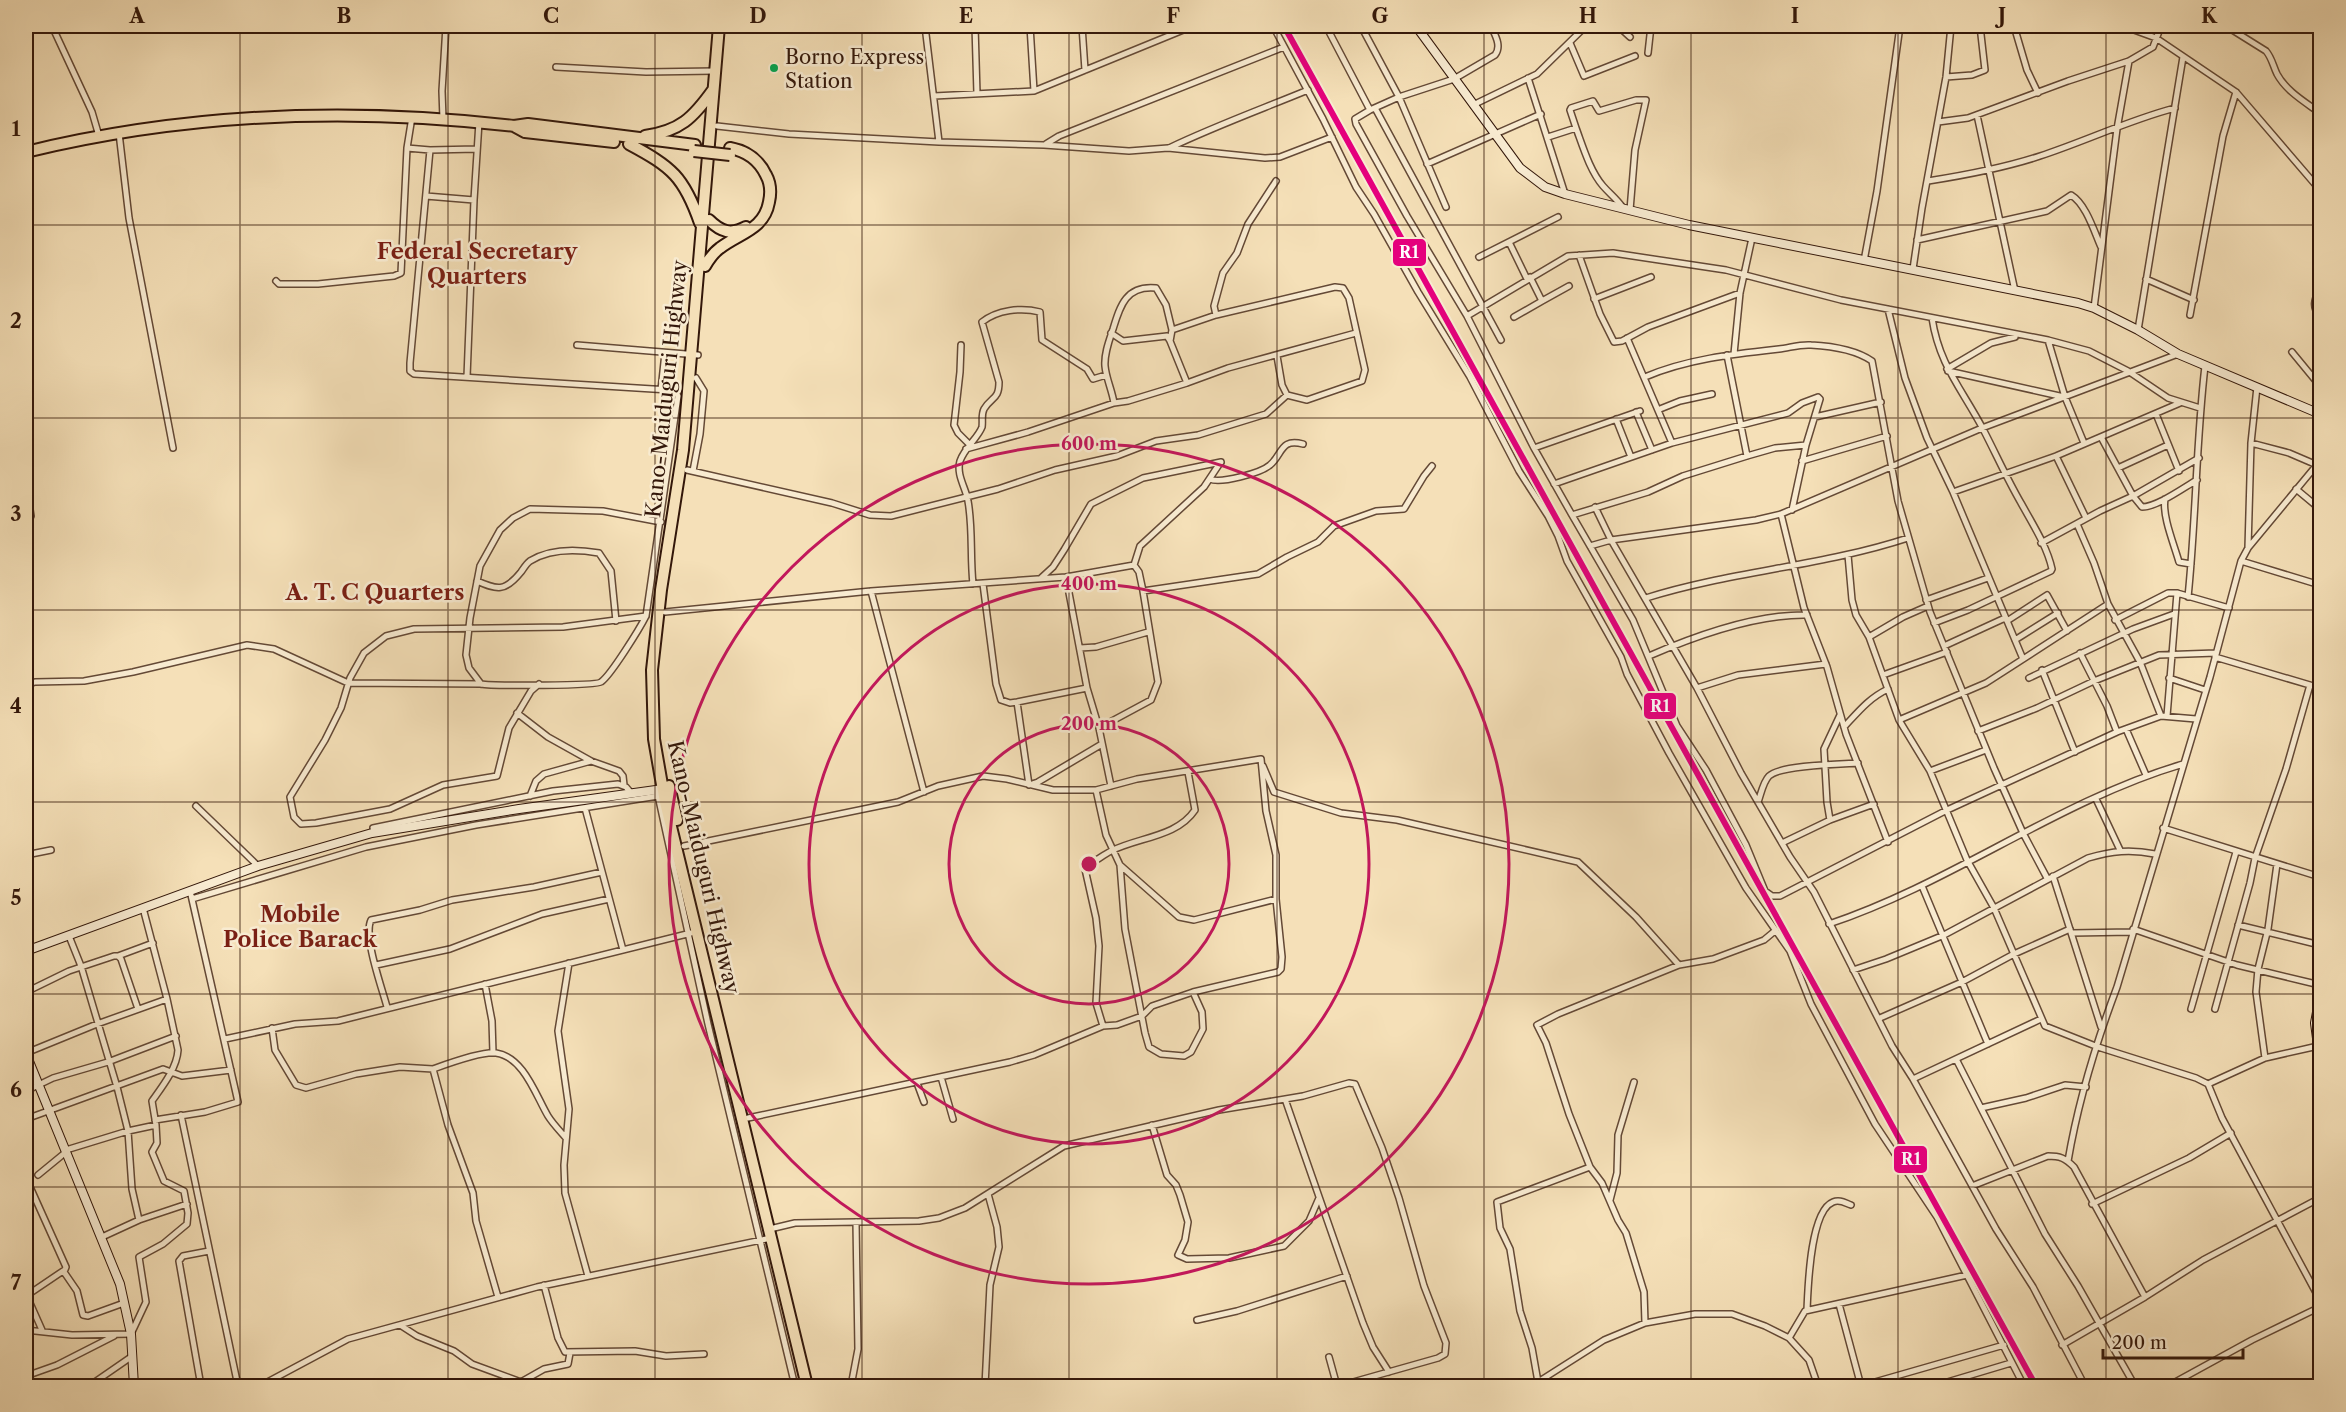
<svg xmlns="http://www.w3.org/2000/svg" width="2346" height="1412" font-family="'Libre Caslon Text',serif">
<style>
.lines{fill:none;stroke-linecap:round;stroke-linejoin:round}
.street-casing{stroke:#644936;stroke-width:8}
.secondary-casing{stroke:#33170a;stroke-width:10}
.highway-casing{stroke:#33170a;stroke-width:14}
.street{stroke:#f8ebd1;stroke-width:5}
.secondary{stroke:#f8ebd1;stroke-width:8}
.highway{stroke:#f5e0b8;stroke-width:10}
.highway-bridge-casing{stroke:#33170a;stroke-width:14;stroke-linecap:butt}
.highway-bridge{stroke:#f5e0b8;stroke-width:10}
.rail-1-casing{stroke:#f8ebd1;stroke-width:10}
.rail-1{stroke:#e5007d;stroke-width:6}
.grid{fill:none;stroke:#33170a;stroke-width:1.5;stroke-opacity:0.55}
.ring{fill:none;stroke:#c2185b;stroke-width:3}
.bus-dot{fill:#00a651;stroke:#f8ebd1;stroke-width:2}
.labels{text-anchor:middle;dominant-baseline:central;stroke-width:5;stroke-linejoin:round;paint-order:stroke}
.bus-label{font-size:20px;fill:#33170a;stroke:#f8ebd1;text-anchor:start}
.street-label{font-size:21px;fill:#33170a;stroke:#f8ebd1}
.neighbourhood-label{font-size:22px;font-weight:bold;fill:#7a1f14;stroke:#f8ebd1}
.centre{fill:#c2185b;stroke:#f8ebd1;stroke-width:3}
.ring-label{font-size:18px;text-anchor:middle;font-weight:bold;fill:#c2185b;stroke:#f8ebd1;stroke-width:5;stroke-linejoin:round;paint-order:stroke}
.line-badge{stroke:#f8ebd1;stroke-width:2}
.badge-label{font-size:16px;text-anchor:middle;font-weight:bold;fill:#fff}
.neatline{fill:none;stroke:#33170a;stroke-width:2}
.grid-label{font-size:20px;text-anchor:middle;font-weight:bold;fill:#33170a}
</style>
<rect width="100%" height="100%" fill="#f5e0b8"/>
<filter id="stains"><feTurbulence type="fractalNoise" baseFrequency=".00333" numOctaves="4"/><feColorMatrix values="0 0 0 0 .2 0 0 0 0 .09 0 0 0 0 .02 0 0 0 .5 -.17"/></filter>
<radialGradient id="worn" r=".72"><stop offset=".6" stop-color="#630" stop-opacity="0"/><stop offset="1" stop-color="#630" stop-opacity=".3"/></radialGradient>
<g class="lines">
<defs>
<path id="street" d="M52,26l40,86 7,24
M925,26l14,116
M975,26l2,68
M1030,26l4,65
M1082,26l3,44
M1273,26l50,93 33,68 18,27 44,78 52,85 49,94 29,45 10,20 9,25 54,96 6,17 42,79 77,135 44,63 21,53 64,120 62,93 87,169
M1326,26l44,84 29,-13 55,-18 41,-24c7,-9 0,-20 -4,-29
M1361,26l38,71 47,110
M1515,26h1
M1618,26l12,11
M2014,26l13,44 11,23
M2123,26l33,12 80,54 84,98
M2226,26l40,25c6,7 7,15 11,23 9,17 28,28 43,39
M2315,26l5,12
M1570,43l14,33 51,-20
M1648,53l3,-27
M556,67l90,5 69,-1
M1946,77l26,-2 13,-5 -5,-44
M1528,78l37,116
M934,96l100,-5 159,-65
M1473,105l64,-31 49,-48
M1375,108l126,232
M1370,110l-15,9 1,5 51,92 60,100 67,132 38,67 76,-23 35,-16 64,-20 28,-8 31,-3
M1977,115l38,176
M443,119l-1,-28 4,-65
M1938,122l30,-4 100,-37 61,-20 24,-14 8,-21
M717,126l72,8 150,8 105,3 85,6 39,-3 97,10 15,-1 52,-20
M1576,128l-6,-18 1,-2 22,-7 6,10 37,-11h10l-11,50 -5,60
M119,133l10,85 44,230
M1548,137l28,-9c7,19 14,43 27,58 7,8 14,13 20,22
M1046,144l13,-8 225,-89
M407,148l23,2 47,-1
M1169,148c46,-22 93,-39 139,-58
M1427,164l114,-50
M1928,181c38,-6 76,-13 112,-25 46,-15 89,-36 135,-48
M426,196l48,4
M1917,240l130,-29 24,-16c15,9 23,36 30,52
M1509,242l18,37
M1579,255l21,59 14,28 8,-1 26,-14 92,-34
M1479,257l79,-40
M1864,261l13,-70 23,-165
M1913,269l9,-61 24,-131 5,-51
M2146,279l48,21
M276,281l3,3h39l76,-8 7,-3 6,-125 5,-31
M2320,288c-5,11 -9,18 0,29
M1594,299l57,-22
M1542,301l27,-15
M2094,308l23,-179 12,-68
M1888,309l17,69 22,60 26,54 70,167
M1216,315l-2,-9 9,-33 14,-20 11,-29 28,-43
M2190,315l33,-179 13,-44
M1467,316l101,-60 45,-3 113,17 115,30 207,40 41,11 39,20 40,27 32,10
M1514,317l28,-16 -12,-24
M1932,318c7,47 30,71 51,111 13,25 24,50 38,74 11,20 26,43 31,66l-1,2 -83,39 -34,13
M1172,330l44,-15 119,-28 8,1 6,10 16,72 -3,11 -55,19 -20,-5 -5,-10 -5,-29
M2138,330l45,-273
M1111,333l12,8 44,-5 3,5
M1627,338l45,105
M2048,340l17,57 19,46
M577,345l121,10
M961,345l-1,27 -6,53 4,8 10,10
M2292,352l28,34
M1734,354l6,-61 12,-55
M1727,355l20,101
M1947,369l44,-26 24,-6
M1948,371l116,26
M467,377l7,-177 5,-78
M1645,377c42,-18 89,-23 134,-28 10,-1 21,-5 32,-4 19,1 45,5 61,16l26,140 32,111 64,156 29,65 24,45
M661,390l4,-37
M1114,403c-2,-13 -8,-25 -9,-37 -1,-12 4,-25 8,-37 7,-23 13,-44 43,-41l10,17 6,25 -2,11 17,42
M1660,409l20,-8 32,-7
M1636,412l16,38
M2156,414l23,57
M1815,417l66,-15
M1616,419l15,38
M2101,437l32,59 9,11c15,0 41,-19 55,-27
M2251,443l38,10 28,12
M1534,448l106,-37
M966,449l62,-17 86,-29 14,-2 59,-18 41,-15 128,-35
M2056,456l30,62
M1802,461l85,-25
M2118,468l50,-23
M687,470l145,33 38,12 21,1 107,-27 57,-19 62,-14 39,-15 42,-6 68,-21 21,-19
M693,471l7,-37 4,-43 -8,-13
M1210,479c10,5 51,-6 60,-14 13,-11 10,-27 33,-21
M26,484l5,32 -2,4 -3,1
M1554,484l118,-41 116,-30 14,-10 16,-6 2,2 -14,46 -14,65
M2296,489l24,20
M1953,492l103,-36 124,-53
M2165,499c-3,17 9,45 14,63l12,2
M1595,507l16,33 86,148 44,85 49,84 24,35 78,154 21,33 83,150 37,58 52,99
M1781,514l23,94 23,59 19,67 42,108
M1572,515l61,105 44,106 29,44 40,75 19,46 7,5h8l165,-85 172,-79 44,-16 35,3
M2077,524l17,39 14,41 32,58 21,54
M2041,543l59,-32 33,-15 66,-38
M1590,546l21,-6 145,-20 25,-6 201,-86 196,-74
M2248,548l3,-105 6,-56
M1848,555l4,45 4,15 13,22 30,83 31,51 37,89 27,48 51,118 53,21 98,31 12,6 14,34 98,182
M2241,561l79,24
M1134,565l6,-19 64,-59 16,-24
M1066,577l21,111 12,40 12,58
M1041,578l12,-11 11,-17 27,-46 52,-26 78,-16
M477,581c20,9 28,11 44,-9 3,-4 5,-8 9,-11 21,-13 46,-12 69,-8l12,18 5,50
M973,584c-3,-28 0,-55 -5,-83 -2,-13 -12,-26 -8,-40 5,-14 18,-23 22,-34 1,-6 -1,-12 2,-18 8,-13 15,-9 15,-27l-17,-60c15,-12 39,-15 58,-10l2,28 45,29 6,10 13,-4
M983,584l13,100 5,16 9,3 7,-1 70,-14
M871,591l53,201
M1143,591l115,-17 29,-17 31,-15 16,-16 42,-15 28,-2 20,-33 8,-10
M2188,597c8,-77 8,-154 17,-231
M1646,598c86,-27 177,-32 262,-60
M1926,600l62,-22
M665,612l206,-21 195,-14 68,-12
M2115,620l53,-27h9l52,15
M2007,621l40,-26 20,36
M1869,637l34,-20 25,-11
M2015,640l43,-27
M1944,646l61,-28
M1080,648l16,-1 52,-15
M2080,653l27,53 10,26
M1649,656c46,-20 108,-42 158,-41
M2215,657l105,31
M2042,670l33,82
M1883,675l64,-23
M2029,678l104,-49 41,-15
M2169,678l36,12
M481,684l-12,-16 -3,-13 4,-37 10,-52 20,-36 13,-12 17,-9 73,2 58,11
M539,684l-8,7 -22,37 -12,48 -54,9 -53,24 -74,14 -15,1 -7,-7 -4,-20 35,-57 16,-32 9,-30 14,-25 22,-17 28,-7 149,-2 83,-11
M26,685l9,-3 49,-1 49,-9 114,-27 27,4 74,34 133,1c11,2 115,2 120,-2 10,-7 39,-54 45,-66l32,-220 -2,-4 -7,-2 -255,-16 -4,-3v-8l20,-213
M1697,688l41,-13 88,-11
M1017,702l12,83 9,-3 64,-38
M517,713l31,24 43,24 28,10 4,5 1,9
M2167,716l10,-123
M1899,720l87,-37 122,-79
M1844,727c14,-15 25,-29 44,-38
M1099,728l52,-28 7,-18 -15,-91 -4,-19 -5,-7
M2126,729l20,46
M1978,731l59,-23 57,-27 65,-26 57,-2
M1263,766l11,26 67,21 56,7 181,42 58,55 43,48
M1930,771l56,-21
M1096,790l10,45 14,30 59,52 15,3 82,-21
M657,791l51,233 87,362
M530,796l6,-15 8,-7 47,-13
M2096,799l24,51
M1758,802c3,-8 5,-20 11,-26 11,-11 71,-12 89,-13
M196,806l62,60
M585,808l38,142
M1830,820l-3,-18 -3,-53 16,-34
M373,828l180,-37 65,-7 8,3 6,7
M2163,828l157,49
M1782,843l48,-23 44,-16
M684,846l214,-44 40,-16 45,-10 24,3 46,11h43l41,-11 124,-20
M26,855l25,-5
M1120,865l5,64 20,104 4,14 12,7 23,2 7,-4 12,-23 -1,-17 -9,-20
M2053,876l48,151
M1922,886l66,158
M192,899l174,-52 110,-22 182,-29
M1829,924c123,-41 229,-123 354,-160
M2238,925l82,20
M2133,929l104,36 83,20
M2072,933l60,-1
M69,936l12,30 36,121 11,44 4,58 7,31
M118,956l35,-13
M569,963l-11,68 11,78 -5,56 1,28 23,83
M376,965l74,-16 92,-35 67,-15
M1853,970l33,-11 58,-24 144,-77c24,-7 42,-9 67,-4
M485,984l7,37 1,32
M26,992l43,-21 45,-15h4l3,3 17,50
M387,1007c-5,-19 -24,-71 -16,-87l49,-10 32,-10 82,-13 68,-15
M2191,1009l45,-157
M2215,1009l35,-126 5,-25 31,-89 24,-84
M1880,1018l82,-36 52,-28 56,-25
M1103,1026l-7,-23 3,-57 -3,-28 -11,-49 1,-3c9,-4 17,-11 25,-15 28,-14 66,-14 84,-41l-7,-38
M272,1028l3,22 21,35 10,3 50,-14 44,-7 33,2
M225,1039l70,-15 43,-3 353,-88
M26,1053l71,-29 70,-25
M2265,1058l-9,-66 2,-23 10,-40 9,-65
M1956,1059l89,175 33,52 57,100
M941,1077l12,42
M1913,1079l128,-60
M917,1083l7,19
M2208,1084l57,-26 53,-12
M26,1091l27,-13 55,-16 68,-26
M1285,1099l78,224 10,24 16,25
M1981,1108l45,-10 39,-13 21,2
M181,1115l57,271
M748,1118l262,-56 24,-7 69,-29 14,-1 25,-9 10,-10 41,-14 85,-20 3,-3 1,-12 -6,-58v-44l-10,-44 -5,-52
M26,1119l137,-50 19,7 49,-6
M155,1120l50,-8 33,-10 -47,-207
M1152,1125l15,50 9,10 4,10 8,27 -3,18 -7,15 9,4 42,-1 55,-12 25,-25 10,-23
M66,1150l62,-19 28,-6
M2068,1161c10,-59 28,-118 49,-174l93,-310 31,-116 7,-13 72,-87
M38,1175l28,-23
M26,1178l40,89 -2,5 13,19 6,24 5,1 36,-13
M1972,1186l76,-30c12,0 17,2 26,11l71,130
M1610,1200l7,-27 1,-38 16,-53
M2092,1204l97,-46 42,-25
M774,1228l21,-5 124,-2 20,-3 26,-10 99,-62 155,-36 84,-14 46,-13 6,1 27,64 17,50 25,88 22,57 -1,11 -7,4 -99,28
M102,1237l37,-17 48,-16
M544,1285l14,53 7,14 70,-1 31,5 38,-2
M26,1294l16,36
M26,1296l37,-25
M498,1297l-22,-76 -3,-28 -25,-68 -15,-56c14,-5 49,-18 63,-16 28,4 40,43 52,63 5,8 12,15 18,22
M1839,1304l22,82
M1807,1310c1,-22 3,-99 26,-108 7,-3 12,1 18,3
M1197,1320l40,-9 110,-35
M1645,1323l-1,-31 -18,-59 -8,-13 -16,-37 -12,-16 -21,-53 -23,-71 -9,-18 21,-11 121,-49 34,-6 51,-19 12,-10
M400,1325l17,11 37,15 18,13 49,18 23,-13 24,-5 2,-11
M26,1330l46,5 59,-1 15,-32 -7,-45 24,-13 24,-20 1,-11 -4,-22 -20,-10 -12,-29 5,-9 -1,-18 -4,-24c10,-14 25,-33 26,-51l-11,-51 -24,-91
M2062,1345l83,-48 58,-37 117,-62
M1329,1357l8,29
M26,1376l31,-11 57,-29
M1538,1382l66,-42 41,-17 50,-9h37l33,12 24,12
M89,1386l42,-29
M201,1386l-22,-125 4,-5 26,-5
M260,1386l88,-47 189,-52 234,-49
M851,1386l7,-37 -2,-127
M985,1386l5,-101 9,-38 -2,-20 -9,-33
M1532,1386l6,-4 -6,-34 -12,-37 -10,-62 -10,-21 -3,-26 93,-35
M1818,1386l-9,-26 -20,-22 16,-27 162,-36
M1861,1386l143,-41
M1934,1386l77,-23
M2013,1386l9,-4
M2168,1386l84,-46 68,-33"/>
<path id="secondary" d="M1416,26l104,142 25,19 20,7 124,31 389,78 16,5 44,22 40,24 142,60
M26,951l232,-85 114,-33 147,-24 144,-20
M2320,996l-5,27 5,38
M26,1054l94,230 11,50 3,52"/>
<path id="highway" d="M719,26l-36,424 -22,140 -9,80 2,69 11,63 142,584
M514,126l11,6 89,10
M645,136c35,-5 48,-18 68,-46
M629,144c43,23 55,33 71,79
M26,152c160,-39 325,-45 488,-26l14,-2 167,21
M709,220c12,12 22,15 37,7
M705,266c4,-7 8,-13 15,-18 19,-15 44,-18 49,-46 2,-9 2,-18 -3,-27 -7,-15 -20,-24 -36,-27
M669,786l8,34"/>
</defs>
<!-- street casing -->
<use href="#street" class="street-casing"/>
<!-- secondary casing -->
<use href="#secondary" class="secondary-casing"/>
<!-- highway casing -->
<use href="#highway" class="highway-casing"/>
<!-- street -->
<use href="#street" class="street"/>
<!-- secondary -->
<use href="#secondary" class="secondary"/>
<!-- highway -->
<use href="#highway" class="highway"/>
<defs>
<path id="highway-bridge" d="M694,151l36,4"/>
</defs>
<!-- highway-bridge casing -->
<use href="#highway-bridge" class="highway-bridge-casing"/>
<!-- highway-bridge -->
<use href="#highway-bridge" class="highway-bridge"/>
<defs>
<path id="rail-1" d="M1284,26l752,1360"/>
</defs>
<!-- rail-1 casing -->
<use href="#rail-1" class="rail-1-casing"/>
<!-- rail-1 -->
<use href="#rail-1" class="rail-1"/>
</g>
<!-- grid -->
<path class="grid" d="M240,26v1360M448,26v1360M655,26v1360M862,26v1360M1069,26v1360M1277,26v1360M1484,26v1360M1691,26v1360M1898,26v1360M2106,26v1360M26,225h2294M26,418h2294M26,610h2294M26,802h2294M26,994h2294M26,1187h2294"/>
<!-- distance rings -->
<g class="ring">
<circle cx="1089" cy="864" r="140"/>
<circle cx="1089" cy="864" r="280"/>
<circle cx="1089" cy="864" r="420"/>
</g>
<!-- markers -->
<circle class="bus-dot" cx="774" cy="68" r="5"/>
<g class="labels">
<!-- bus labels -->
<g class="bus-label">
<text x="785" y="57">Borno Express<tspan x="785" dy="24">Station</tspan></text>
</g>
<!-- street labels -->
<g class="street-label">
<text transform="translate(666 389) rotate(-84)">Kano-Maiduguri Highway</text>
<text transform="translate(704 867) rotate(77)">Kano-Maiduguri Highway</text>
</g>
<!-- neighbourhood labels -->
<g class="neighbourhood-label">
<text x="477" y="251">Federal Secretary<tspan x="477" dy="25">Quarters</tspan></text>
<text x="375" y="592">A. T. C Quarters</text>
<text x="300" y="914">Mobile<tspan x="300" dy="25">Police Barack</tspan></text>
</g>
</g>
<circle cx="1089" cy="864" r="9" class="centre"/>
<g class="ring-label">
<text x="1089" y="450">600 m</text>
<text x="1089" y="590">400 m</text>
<text x="1089" y="730">200 m</text>
</g>
<g class="line-badge">
<rect x="1392" y="238" width="35" height="29" rx="6" fill="#e5007d"/>
<rect x="1643" y="692" width="34" height="28" rx="6" fill="#e5007d"/>
<rect x="1893" y="1145" width="35" height="29" rx="6" fill="#e5007d"/>
</g>
<g class="badge-label">
<text x="1409" y="258">R1</text>
<text x="1660" y="712">R1</text>
<text x="1911" y="1165">R1</text>
</g>
<!-- margin -->
<rect width="2346" height="1412" fill="none" stroke="#f5e0b8" stroke-width="66"/>
<!-- scale -->
<path d="M2103 1349v9h140v-9" fill="none" stroke="#33170a" stroke-width="3"/>
<text x="2112" y="1349" font-size="18" fill="#33170a" stroke="#f8ebd1" stroke-width="4.5" paint-order="stroke">200 m</text>
<rect x="33" y="33" width="2280" height="1346" class="neatline"/>
<g class="grid-label">
<text x="137" y="23">A</text>
<text x="344" y="23">B</text>
<text x="551" y="23">C</text>
<text x="758" y="23">D</text>
<text x="966" y="23">E</text>
<text x="1173" y="23">F</text>
<text x="1380" y="23">G</text>
<text x="1588" y="23">H</text>
<text x="1795" y="23">I</text>
<text x="2002" y="23">J</text>
<text x="2209" y="23">K</text>
<text x="16" y="136">1</text>
<text x="16" y="328">2</text>
<text x="16" y="521">3</text>
<text x="16" y="713">4</text>
<text x="16" y="905">5</text>
<text x="16" y="1097">6</text>
<text x="16" y="1290">7</text>
</g>
<rect width="100%" height="100%" filter="url(#stains)"/>
<rect width="100%" height="100%" fill="url(#worn)"/>
</svg>
